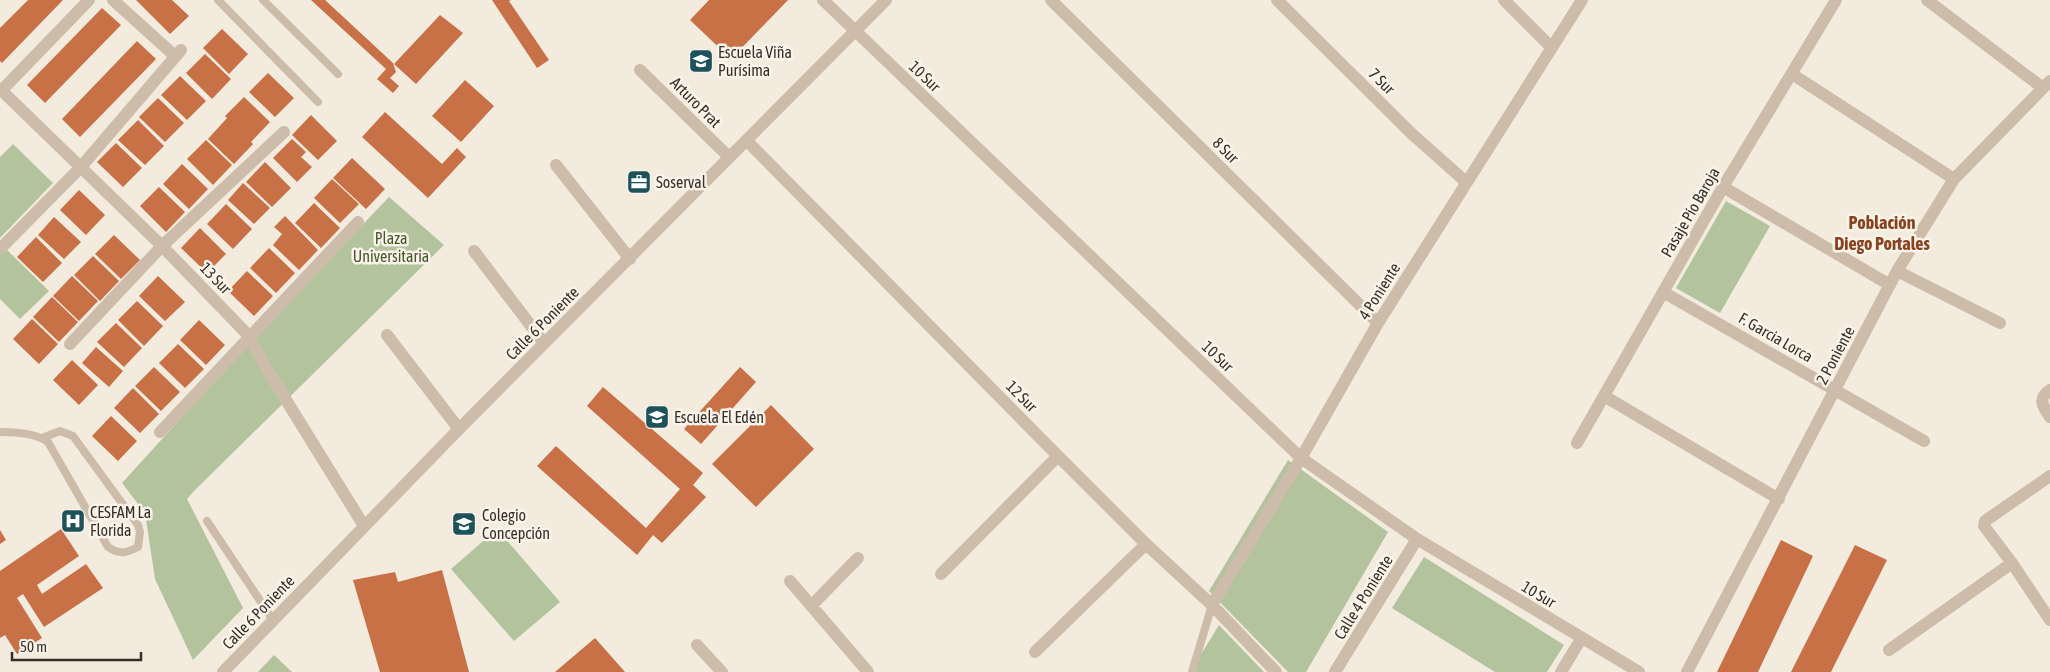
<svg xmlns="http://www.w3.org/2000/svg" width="2050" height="672" font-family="'Asap Condensed',sans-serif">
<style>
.green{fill:#b3c39d}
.building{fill:#c87046}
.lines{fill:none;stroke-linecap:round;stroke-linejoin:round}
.service{stroke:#ccbca9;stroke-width:8}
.minor{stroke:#ccbca9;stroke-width:12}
.tertiary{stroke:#ccbca9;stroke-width:12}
.labels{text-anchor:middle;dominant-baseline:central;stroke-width:5;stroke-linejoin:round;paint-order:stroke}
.poi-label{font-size:16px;fill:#382f29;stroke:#faf4ea;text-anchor:start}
.street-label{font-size:16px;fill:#382f29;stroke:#faf4ea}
.park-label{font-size:16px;fill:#44572c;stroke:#faf4ea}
.neighbourhood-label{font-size:18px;font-weight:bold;fill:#894220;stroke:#faf4ea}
</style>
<rect width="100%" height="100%" fill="#f3ebdd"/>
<!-- green -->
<path class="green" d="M13,144l40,39 -53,55v-81z
M389,197l55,48 -250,246 -7,8 56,109 -50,52 -38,-81 -10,-66 -23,-30 131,-144z
M1726,201l44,25 -50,87 -44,-25z
M5,248l44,43 -29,28 -20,-20v-46z
M1288,460l100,72 -82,140h-18l-79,-81z
M497,529l63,73 -46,39 -63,-72z
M1424,557l140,88 -17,27h-52l-103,-64z
M1219,625l45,47h-69l5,-16z
M274,655l18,17h-34z"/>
<!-- building -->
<path class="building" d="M28,0h35l-61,63 -2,-2v-33z
M136,0h36l17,16 -19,18z
M311,0h14l68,63 3,9 -6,6 9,8 -6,7 -16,-14 9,-10z
M492,0h19l-2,1 40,59 -12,8z
M709,0h79l-57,59 -41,-39z
M102,8l19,17 -76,78 -18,-18z
M440,15l23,18 -47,51 -22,-20z
M222,29l26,25 -19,20 -26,-26z
M137,41l19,18 -76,78 -18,-18z
M205,54l26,25 -19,20 -26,-26z
M268,73l26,25 -19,19 -26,-25z
M180,76l26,25 -19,19 -26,-25z
M465,80l29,26 -33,36 -29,-26z
M244,97l26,25 -19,20 2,2 -19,20 -26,-25 19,-21 -2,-2z
M158,98l26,25 -19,19 -26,-25z
M385,112l57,52 15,-16 9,9 -38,41 -66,-61z
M311,115l26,26 -19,19 -26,-25z
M138,120l26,26 -19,19 -27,-25z
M292,139l14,13 -5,5 11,10 -15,15 -24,-24z
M206,140l26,25 -19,20 -26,-26z
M116,143l26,25 -19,19 -26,-25z
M352,158l33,31 -19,20 -33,-31z
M265,162l26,26 -19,19 -26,-25z
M182,164l26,25 -19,20 -26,-25z
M332,179l27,25 -19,19 -26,-25z
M243,183l27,25 -16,16 -26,-24z
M159,187l26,25 -19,20 -26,-26z
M79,190l26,25 -19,20 -26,-25z
M314,203l26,25 -19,20 -26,-25z
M226,204l26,25 -19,20 -26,-25z
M285,216l33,34 -19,20 -26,-25 9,-11 -8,-7z
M54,217l27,25 -17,17 -26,-24z
M200,228l26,26 -19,19 -26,-25z
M114,235l26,25 -19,19 -26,-25z
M36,237l26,26 -19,19 -26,-25z
M269,248l26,25 -19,20 -26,-25z
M93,256l26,25 -19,20 -26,-26z
M247,271l26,25 -19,20 -26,-25z
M72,276l26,25 -19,20 -26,-25z
M158,276l27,26 -20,19 -26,-25z
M52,297l26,25 -19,20 -26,-25z
M137,301l26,25 -19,20 -26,-26z
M32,319l26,25 -19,20 -26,-25z
M199,320l26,25 -19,20 -26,-25z
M116,323l26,25 -18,19 -27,-25z
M178,344l26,25 -19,19 -26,-25z
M96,347l27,24 -14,16 -27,-24z
M72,360l26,25 -19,20 -26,-25z
M154,367l26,25 -19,19 -26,-25z
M740,367l16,15 -55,62 -17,-15z
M603,387l100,86 -10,12 13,12 -44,46 -9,-8 -16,20 -100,-89 19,-20 90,82 34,-39 -93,-83z
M133,388l26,26 -19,19 -26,-25z
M771,405l43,44 -58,58 -44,-43z
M111,416l26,25 -19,20 -26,-25z
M61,529l18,27 -42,29 5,9 44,-30 17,24 -59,39 -21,-33 -6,4 25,40 -25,16 -12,-19 -5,3v-67z
M0,530l6,10 -6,4z
M1781,540l32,16 -55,116h-41z
M1855,545l32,15 -56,112h-40z
M442,570l27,102h-89l-27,-92 42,-8 3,10z
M595,638l30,34h-70z"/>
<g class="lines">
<!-- service -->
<path class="service" d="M218,0l100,102
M263,0l75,74
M0,432c15,0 36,1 48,10l60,105c12,8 18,6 30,0l2,-15 -2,-7 -65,-89 -13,-5 -18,7
M207,521l66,99
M1192,672l20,-67"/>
<!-- minor -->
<path class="minor" d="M113,0l62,56
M1051,0l327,323
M1277,0l135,134 54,48
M1504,0l48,48
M1927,0l116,88
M640,70l89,87
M1792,74l162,105
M0,89l162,157 87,90 16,30 99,160
M1,91l88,-91
M747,141l311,315 88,88 66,61 64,67
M556,165l74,94
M1723,187l167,98
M0,249l81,-82 100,-117
M474,251l70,92
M1897,271l103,52
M1663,292l261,149
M387,335l72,94
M70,344l92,-98 122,-114
M2050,390c-13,8 -7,17 0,27
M1604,396l175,103
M160,432l198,-210
M1577,443l146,-256 113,-187
M2050,476l-65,45 -1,5 28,37 38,57
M941,574l117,-118
M790,581l78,91
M1212,605l89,-147 77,-135 204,-323
M811,606l47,-48
M697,645l25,27
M1889,650l123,-87
M1035,652l111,-108
M223,672l236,-243 427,-429
M1561,672l20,-33
M1687,672l210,-401 57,-92 96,-98"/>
<!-- tertiary -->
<path class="tertiary" d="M823,0l478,458 116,81 222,133
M1335,672l82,-133"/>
</g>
<!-- icons -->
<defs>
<symbol id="school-square" viewBox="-11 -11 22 22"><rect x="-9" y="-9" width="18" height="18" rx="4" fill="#1d525b" stroke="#faf4ea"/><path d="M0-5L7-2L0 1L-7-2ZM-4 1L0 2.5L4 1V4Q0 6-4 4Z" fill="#fff"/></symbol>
<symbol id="office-square" viewBox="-11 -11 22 22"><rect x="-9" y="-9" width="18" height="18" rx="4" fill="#1d525b" stroke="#faf4ea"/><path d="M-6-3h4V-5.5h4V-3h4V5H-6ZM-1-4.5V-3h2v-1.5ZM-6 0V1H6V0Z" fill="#fff"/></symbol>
<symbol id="hospital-square" viewBox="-11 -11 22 22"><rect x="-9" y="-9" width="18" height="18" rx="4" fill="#1d525b" stroke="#faf4ea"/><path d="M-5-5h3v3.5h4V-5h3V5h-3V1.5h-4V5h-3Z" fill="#fff"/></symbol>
</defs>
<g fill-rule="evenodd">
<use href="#school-square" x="687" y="47" width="28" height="28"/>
<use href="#office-square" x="625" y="168" width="28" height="28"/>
<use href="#school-square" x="643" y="403" width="28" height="28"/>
<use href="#hospital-square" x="59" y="507" width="28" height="28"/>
<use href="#school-square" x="450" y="510" width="28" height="28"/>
</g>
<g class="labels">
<!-- poi labels -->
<g class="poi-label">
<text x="718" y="52">Escuela Viña<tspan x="718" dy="18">Purísima</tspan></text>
<text x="656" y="182">Soserval</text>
<text x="674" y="417">Escuela El Edén</text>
<text x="90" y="512">CESFAM La<tspan x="90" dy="18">Florida</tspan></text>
<text x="482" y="515">Colegio<tspan x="482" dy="18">Concepción</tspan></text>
</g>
<!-- street labels -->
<g class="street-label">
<text transform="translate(925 76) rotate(44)">10 Sur</text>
<text transform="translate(1382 81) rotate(45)">7 Sur</text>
<text transform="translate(696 102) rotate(45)">Arturo Prat</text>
<text transform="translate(1226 150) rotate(45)">8 Sur</text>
<text transform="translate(1690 212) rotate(-60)">Pasaje Pío Baroja</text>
<text transform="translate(216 278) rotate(46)">13 Sur</text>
<text transform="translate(1379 291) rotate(-58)">4 Poniente</text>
<text transform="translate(542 323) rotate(-45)">Calle 6 Poniente</text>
<text transform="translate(1776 337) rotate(30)">F. Garcia Lorca</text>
<text transform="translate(1835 355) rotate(-62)">2 Poniente</text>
<text transform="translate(1218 356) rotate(44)">10 Sur</text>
<text transform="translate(1022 396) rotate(45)">12 Sur</text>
<text transform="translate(1539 594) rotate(31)">10 Sur</text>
<text transform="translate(1363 597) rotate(-58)">Calle 4 Poniente</text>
<text transform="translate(258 612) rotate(-46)">Calle 6 Poniente</text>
</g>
<!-- park labels -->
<g class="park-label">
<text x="391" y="238">Plaza<tspan x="391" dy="18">Universitaria</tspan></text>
</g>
<!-- neighbourhood labels -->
<g class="neighbourhood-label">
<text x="1882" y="222">Población<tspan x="1882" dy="21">Diego Portales</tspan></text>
</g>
</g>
<!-- scale -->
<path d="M12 652v8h129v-8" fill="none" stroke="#382f29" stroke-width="2.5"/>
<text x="20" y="652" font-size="15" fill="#382f29" stroke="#faf4ea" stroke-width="4" paint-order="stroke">50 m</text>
</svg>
